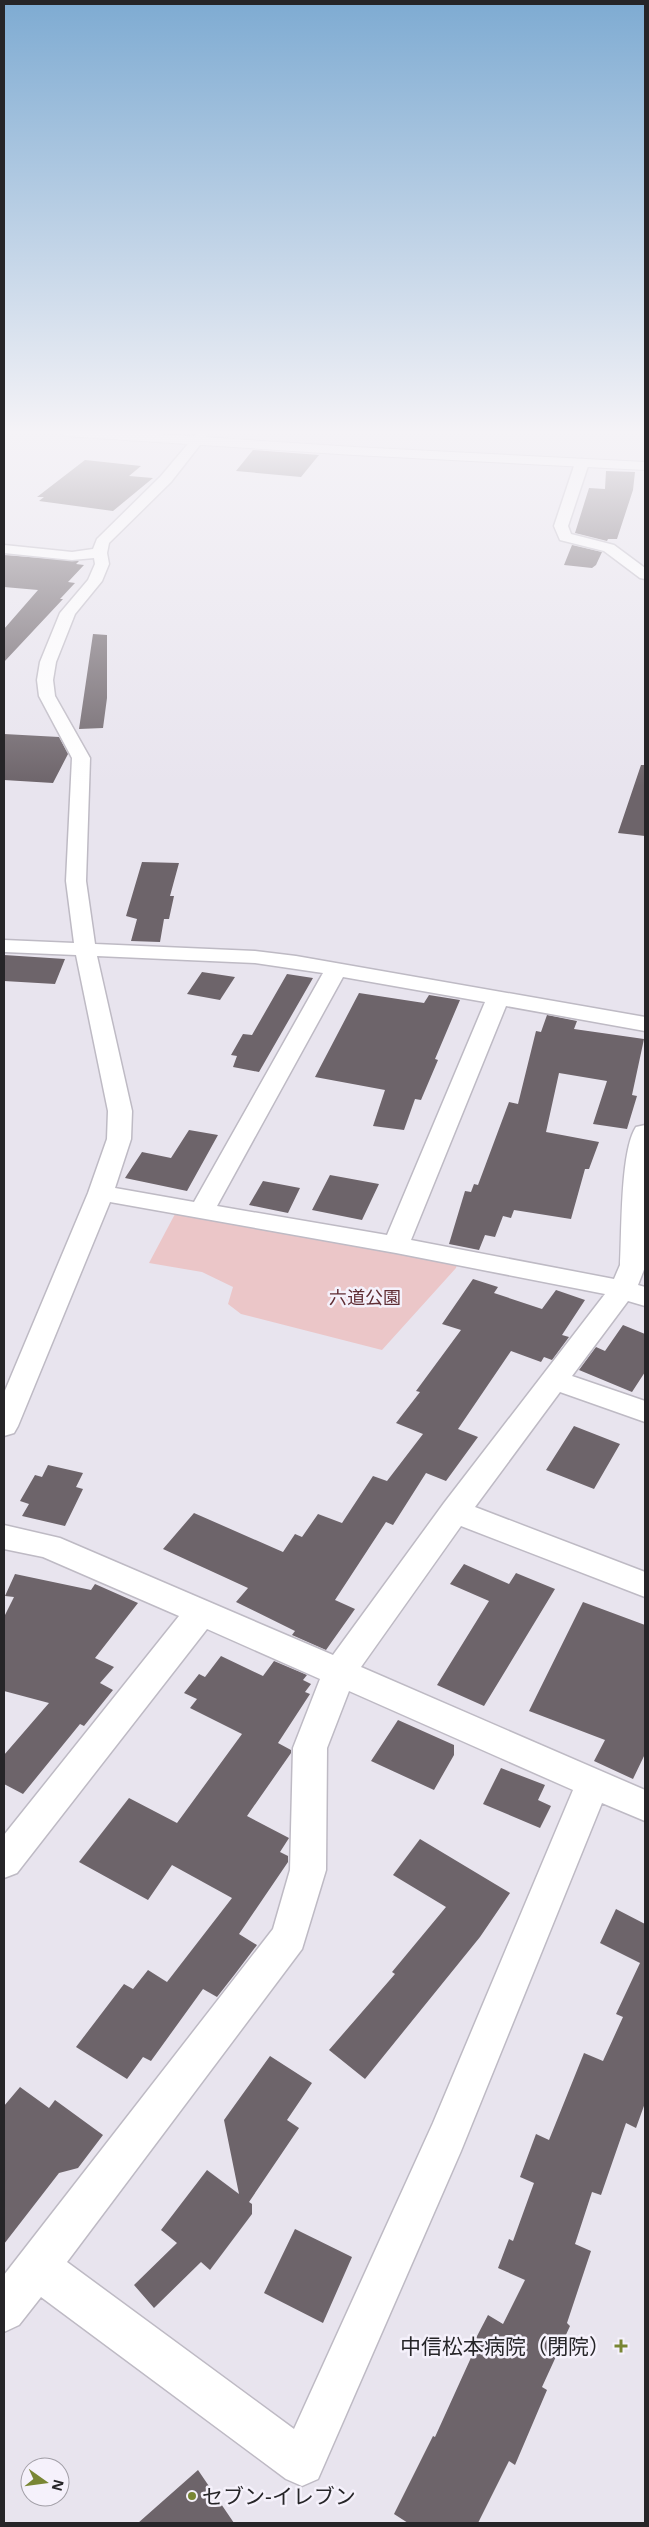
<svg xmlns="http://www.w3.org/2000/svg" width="649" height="2527" font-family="'Open Sans','Noto Sans JP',sans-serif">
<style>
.green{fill:#ebc6c8}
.building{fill:#6d646a}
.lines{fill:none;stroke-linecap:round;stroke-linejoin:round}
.street-casing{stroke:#bebac4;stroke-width:3}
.secondary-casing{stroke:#bebac4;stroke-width:2}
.street{fill:#fff;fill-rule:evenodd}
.secondary{fill:#fff;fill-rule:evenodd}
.poi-dot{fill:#798634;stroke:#f5f1fb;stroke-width:2}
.labels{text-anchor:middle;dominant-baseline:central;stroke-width:5;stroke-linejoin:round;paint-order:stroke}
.park-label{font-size:18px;fill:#602e34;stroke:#f5f1fb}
.near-poi-label{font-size:21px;fill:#262528;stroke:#f5f1fb;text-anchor:end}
</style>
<rect width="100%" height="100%" fill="#e8e4ee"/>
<!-- green -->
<path class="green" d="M175,1214l282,50 -1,4 -74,82 -141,-36 -13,-10 5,-17 -31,-15 -53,-9z"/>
<!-- building -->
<path class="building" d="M253,450l66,5 -18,22 -65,-6z
M85,460l56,6 -12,10 24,2 -40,33 -74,-10 5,-4h-7z
M606,471l29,1 -2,18 -16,49h-9l-1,2 -32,-8 14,-45 16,1z
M572,545l30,7 -6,13 -4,3 -28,-3z
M4,555l75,6 -3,3 8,1 -16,17 7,1 -15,16h3l-59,63v-33l34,-39 -34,-3z
M93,634l14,1v63l-4,30 -24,1z
M4,734l55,3 9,17 -15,29 -49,-3z
M641,765h4v71l-27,-3z
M142,862l37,1 -9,33h4l-5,23h-5l-4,23 -29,-1 6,-22 -11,-3z
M4,955l61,4 -10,25 -51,-3z
M202,972l33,5 -15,23 -33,-6z
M287,974l26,4 -54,94 -26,-5 4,-11 -6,-1 12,-21 9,1z
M359,993l65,10 5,-8 31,5 -25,59 3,1 -17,40 -6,-1 -11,31 -31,-4 12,-36 -70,-13z
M547,1015l30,6 -3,8 70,10 -12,56 5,1 -10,33 -34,-5 14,-43 -48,-8 -13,59 53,10 -10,27h-4l-14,50 -57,-9 -3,8 -8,-2 -8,21 -10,-2 -6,15 -30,-6 16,-53 6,1 3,-8 4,1 31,-83 9,2 18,-73 5,1z
M189,1130l29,5 -31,56 -62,-13 17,-26 29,6z
M330,1175l49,9 -17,36 -50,-10z
M263,1181l37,7 -12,25 -39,-8z
M473,1279l25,8 -4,6 48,16 14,-19 29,10 -23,35 7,2 -17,23 -8,-3 -3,5 -30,-11 -53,78 20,8 -32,44 -20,-8 -33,52 -7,-3 -51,78 20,9 -29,41 -34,-15 3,-4 -59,-29 12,-14 -85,-39 31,-36 89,39 12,-18 7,3 16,-23 24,9 31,-47 14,5 36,-47 -27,-11 24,-31 -4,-1 45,-61 -19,-6z
M623,1325l22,9v38l-13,20 -53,-22 17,-23 9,4z
M574,1426l46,18 -26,45 -48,-19z
M48,1465l35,8 -7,14 7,2 -18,37 -43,-10 7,-12 -9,-3 15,-26 7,2z
M464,1564l45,20 7,-11 39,16 -71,117 -47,-21 52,-84 -39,-17z
M15,1574l76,16 4,-6 43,19 -43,55 19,9 -14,16 13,7 -29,36 -4,-2 -57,70 -19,-10v-29l45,-52 -45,-12v-74l10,-20 -9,-1z
M583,1602l62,23v129l-12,25 -39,-18 11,-21 -76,-29z
M221,1656l42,20 11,-15 33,14 -4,5 8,4 -6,8 5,2 -32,49 13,7v3l-44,63 42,22 -9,14 8,4v6l-49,72 18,11 -22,29 -18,23 -14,-8 -52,72 -8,-4 -16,22 -51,-32 48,-63 9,5 15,-19 19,12 65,-84 -60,-33 -24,35 -69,-38 50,-64 48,25 65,-89 -52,-26 7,-9 -13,-6 15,-19 6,3z
M398,1720l56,25v10l-20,35 -63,-29z
M501,1768l44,17 -7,15 13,6 -11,22 -57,-24z
M420,1839l90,54 -30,44 -115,142 -36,-29 66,-76 -3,-2 54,-65 -53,-32z
M616,1909l29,15v179l-9,25 -10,-5 -25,72 -9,-3 -17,52 16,7 -24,72 3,3 -28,61 5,3 -32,75 -6,-4 -31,62h-70l-14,-9 39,-78 2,1 44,-97 -3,-2 12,-23 15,9 22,-44 -27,-12 11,-29 4,2 21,-58 -14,-6 16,-43 13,6 35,-87 19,8 20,-44 -7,-3 24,-51 -40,-20z
M270,2056l42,27 -25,37 12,8 -50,74 3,2v10l-42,56 -9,-8 -47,46 -20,-23 43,-42 -16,-13 46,-60 32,24 -15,-74z
M20,2087l29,21 6,-8 48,35 -25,33 -19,5 -55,71v-138z
M295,2229l57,28 -29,66 -59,-30z
M198,2470l36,53h-96z"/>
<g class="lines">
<defs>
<path id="street" d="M198,432h12l-39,50 -62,61 -2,10 2,11 -7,17 -27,33 -19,48 -3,18 2,16 35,62 -4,123 9,63 160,7 41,5 349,61v14l-139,-25 -95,234 203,39 6,-14c2,-32 0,-114 16,-138l9,-2v142l-7,18 7,2v19l-17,-5 -56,75 73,25v21l-85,-30 -85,115 170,65v25l-184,-71 -100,141 284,123v31l-43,-18 -141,348 -143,328 -16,7 -16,-7 -245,-182 -22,28 -15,7v-57l269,-346 17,-59 3,-122 27,-69 -113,-50 -190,244 -13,5v-43l175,-219 -136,-59 -39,-8v-24l56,13 273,117 111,-152 161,-209 -209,-41 -286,-51 -92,224 -4,7 -10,3v-43l84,-200 19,-54 1,-28 -32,-156 -72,-3v-12l70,3 -8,-62 6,-123 -33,-62 -2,-16 3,-18 20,-49 28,-33 7,-16 -1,-6 -22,2 -68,-7v-8l68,7 21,-3 4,-10 64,-63zM97,956l158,7 68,10 -129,229 -79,-14 16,-49 1,-28zM343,977l142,25 -98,233 -170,-29zM349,1691l224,99 -140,333 -139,306 -227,-167 235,-313 24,-79 1,-122z
M582,459l7,4 -21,63 3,8 43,11 31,23v11l-5,-1 -36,-27 -44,-11 -6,-14 21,-63z"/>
<path id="secondary" d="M59,432h68l227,15 291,15v8l-291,-15 -289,-19z"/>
</defs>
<!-- street casing -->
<use href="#street" class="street-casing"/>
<!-- secondary casing -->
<use href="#secondary" class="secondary-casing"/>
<!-- street -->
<use href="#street" class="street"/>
<!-- secondary -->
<use href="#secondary" class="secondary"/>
</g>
<!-- sky -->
<linearGradient id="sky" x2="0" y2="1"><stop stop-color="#7eabd2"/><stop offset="0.55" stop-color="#f5f3f7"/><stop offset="1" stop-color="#f5f3f7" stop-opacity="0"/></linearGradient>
<rect width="649" height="786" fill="url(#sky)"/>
<!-- markers -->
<g class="poi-dot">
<path d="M618.5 2338.5h5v5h5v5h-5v5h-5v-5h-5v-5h5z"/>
<circle cx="192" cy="2496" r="5"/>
</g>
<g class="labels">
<!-- park labels -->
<g class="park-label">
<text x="365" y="1297">六道公園</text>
</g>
<!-- near-poi labels -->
<g class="near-poi-label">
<text x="610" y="2346">中信松本病院（閉院）</text>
<text x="202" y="2496" text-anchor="start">セブン-イレブン</text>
</g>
</g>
<!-- border -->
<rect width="649" height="2527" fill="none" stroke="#262528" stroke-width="10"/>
<!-- north arrow -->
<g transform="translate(45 2482) rotate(104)"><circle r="24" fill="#f5f1fb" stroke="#a29fa7"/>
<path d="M0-4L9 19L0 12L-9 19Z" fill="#798634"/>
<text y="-8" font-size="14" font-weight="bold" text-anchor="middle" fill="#262528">N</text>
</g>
</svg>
